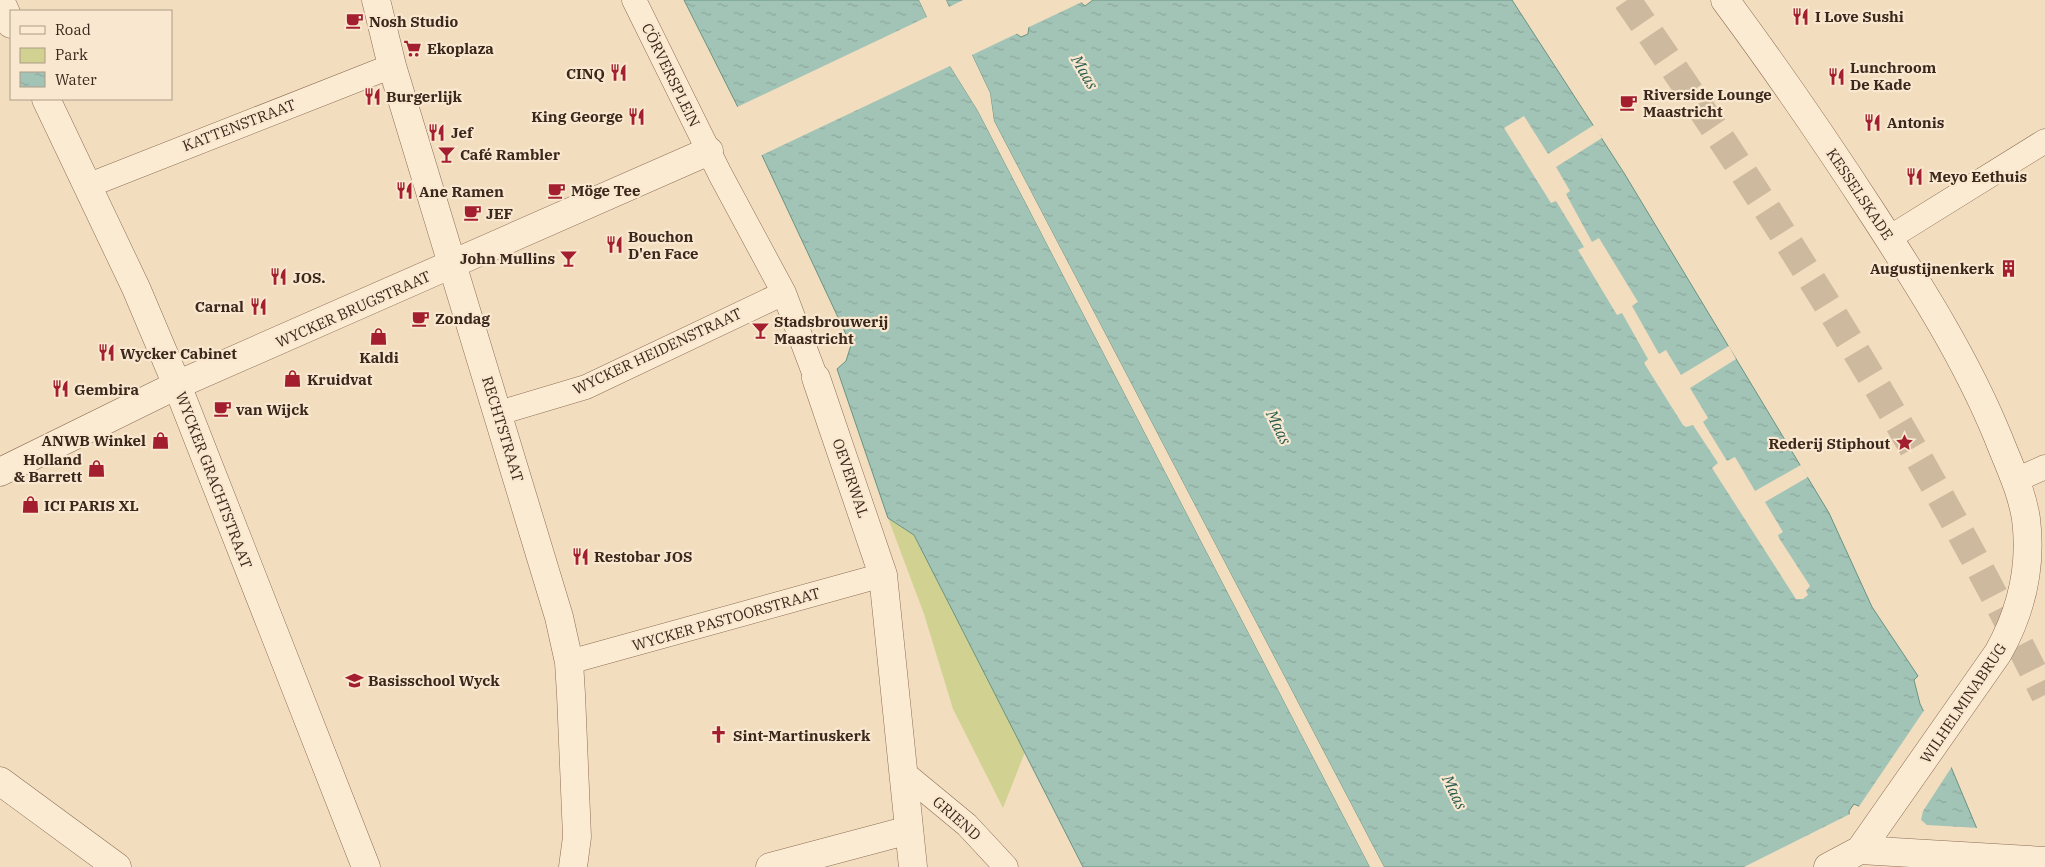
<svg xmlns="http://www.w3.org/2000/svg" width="2045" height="867" font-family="'IBM Plex Serif',serif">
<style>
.green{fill:#d1d291}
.water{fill:url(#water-ripples);stroke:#689383}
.pier{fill:#f2ddbf}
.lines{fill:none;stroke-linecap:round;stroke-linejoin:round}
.secondary-tunnel{stroke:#cdb99e;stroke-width:28;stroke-dasharray:28 14;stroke-linecap:butt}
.pedestrian-casing{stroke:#8d6d55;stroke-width:25}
.minor-casing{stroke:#8d6d55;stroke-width:29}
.pedestrian{stroke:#fcebd3;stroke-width:24}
.minor{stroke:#fcebd3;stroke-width:28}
.labels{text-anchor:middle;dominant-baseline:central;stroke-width:4.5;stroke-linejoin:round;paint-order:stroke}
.poi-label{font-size:15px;font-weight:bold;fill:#3b271b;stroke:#f9e8cf;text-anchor:start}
.street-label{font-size:15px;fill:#3b271b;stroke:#f9e8cf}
.water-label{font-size:16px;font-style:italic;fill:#295c53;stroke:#f9e8cf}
</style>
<defs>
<pattern id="water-ripples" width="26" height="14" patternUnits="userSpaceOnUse" patternTransform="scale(1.25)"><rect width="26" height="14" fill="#a2c4b6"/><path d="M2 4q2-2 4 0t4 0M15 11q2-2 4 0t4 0" fill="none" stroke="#8ca89c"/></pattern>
</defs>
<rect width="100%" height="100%" fill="#f2ddbf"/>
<!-- green -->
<path class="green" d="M888,518l26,17 111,217 -22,56 -50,-99 -29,-95z"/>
<!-- water -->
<path class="water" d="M684,0h235l31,66 28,45 392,756h-287l-169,-332 -26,-17 -51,-149 9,-8 5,-16 -91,-194z
M946,0h54l15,33 6,4 7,-3 1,-8 49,-26 7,6 8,-6h419l112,173 205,340 43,94 46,69 -4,4 6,24 31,63 42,100 -139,-63 -5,7 1,11 23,45h-489l-390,-746 -4,-28z"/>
<!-- pier -->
<path class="pier" d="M919,0h3l30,65 28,45 392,757h-2l-392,-756 -28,-45 -190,90 -25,-48 192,-91z
M943,0h3l3,7 14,-7h39l16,33 -46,22 18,38 4,28 390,746h-3l-389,-745 -5,-28z
M1015,0h66l1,2 -55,26z
M1524,116l24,38 46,-29 8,13 -46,29 14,24 -4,3 26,48 7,-4 39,64 -6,4 27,48 7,-4 15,25 48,-29 7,13 -46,29 18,30 -5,4 24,39 8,-4 20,34 46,-26 7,12 -43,25 18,30 -5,3 1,3 31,48 -4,5 2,4 -5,4h-7l-84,-131 6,-5 -25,-38 -7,2 -3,-2 -39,-62 4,-4 -26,-46 -5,2 -39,-65 6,-3 -28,-46 -5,2 -47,-75z
M1925,709l28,56 -30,46 -2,9 6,5 52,3 16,39h-105l-27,-52 -5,-7z
M1852,813l1,8 22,46h-131z"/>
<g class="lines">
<!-- secondary-tunnel -->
<path class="secondary-tunnel" d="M1627,0c154,222 298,452 418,695"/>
<defs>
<path id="pedestrian" d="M634,0l86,174 64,119 32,85
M87,186l305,-120
M1889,238l156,-97
M499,413l87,-26 198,-94
M2014,481l31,-14
M569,662l314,-87
M904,773l63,52 39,42"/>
<path id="minor" d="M0,0l11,24
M376,0l16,66 167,551 10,45 2,32 6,143 -4,30
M1725,0c52,70 102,143 150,217 46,71 91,142 123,220 10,26 24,54 28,82 6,47 -5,93 -28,134l-138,197 -32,17
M46,99l90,189 41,97 189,482
M816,378l67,197 30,292
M0,472l177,-87 532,-234
M0,781l117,86
M1860,850l185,11
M770,867l139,-37"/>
</defs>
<!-- pedestrian casing -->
<use href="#pedestrian" class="pedestrian-casing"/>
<!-- minor casing -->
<use href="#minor" class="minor-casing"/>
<!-- pedestrian -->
<use href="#pedestrian" class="pedestrian"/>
<!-- minor -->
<use href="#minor" class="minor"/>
</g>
<!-- icons -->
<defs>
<symbol id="restaurant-bare" viewBox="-9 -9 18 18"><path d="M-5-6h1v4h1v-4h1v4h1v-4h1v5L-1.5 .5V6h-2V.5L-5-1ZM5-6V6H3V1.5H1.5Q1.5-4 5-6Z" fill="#a31e2e" stroke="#f9e8cf" stroke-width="2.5" paint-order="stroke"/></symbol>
<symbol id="cafe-bare" viewBox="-9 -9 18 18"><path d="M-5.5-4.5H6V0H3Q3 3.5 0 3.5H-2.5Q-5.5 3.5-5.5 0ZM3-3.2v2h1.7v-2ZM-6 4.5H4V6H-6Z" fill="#a31e2e" stroke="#f9e8cf" stroke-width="2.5" paint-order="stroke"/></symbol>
<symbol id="supermarket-bare" viewBox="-9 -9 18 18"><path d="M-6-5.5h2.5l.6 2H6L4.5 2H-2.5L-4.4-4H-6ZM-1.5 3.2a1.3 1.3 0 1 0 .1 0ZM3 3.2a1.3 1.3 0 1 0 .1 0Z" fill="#a31e2e" stroke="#f9e8cf" stroke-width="2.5" paint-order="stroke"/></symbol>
<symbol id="bar-bare" viewBox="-9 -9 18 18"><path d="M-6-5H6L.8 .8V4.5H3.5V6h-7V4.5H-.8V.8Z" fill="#a31e2e" stroke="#f9e8cf" stroke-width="2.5" paint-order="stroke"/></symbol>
<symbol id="building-bare" viewBox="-9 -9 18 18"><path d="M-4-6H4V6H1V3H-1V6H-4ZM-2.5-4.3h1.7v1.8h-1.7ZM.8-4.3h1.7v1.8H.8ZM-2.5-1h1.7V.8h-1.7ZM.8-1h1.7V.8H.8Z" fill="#a31e2e" stroke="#f9e8cf" stroke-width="2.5" paint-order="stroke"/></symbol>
<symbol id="shop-bare" viewBox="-9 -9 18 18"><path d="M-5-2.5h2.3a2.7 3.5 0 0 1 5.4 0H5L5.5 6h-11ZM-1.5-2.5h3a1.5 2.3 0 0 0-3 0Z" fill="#a31e2e" stroke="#f9e8cf" stroke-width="2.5" paint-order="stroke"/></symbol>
<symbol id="sight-bare" viewBox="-9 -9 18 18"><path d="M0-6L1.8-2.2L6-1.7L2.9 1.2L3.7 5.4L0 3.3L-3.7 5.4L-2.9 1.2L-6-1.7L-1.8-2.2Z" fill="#a31e2e" stroke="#f9e8cf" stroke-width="2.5" paint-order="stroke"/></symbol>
<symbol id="school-bare" viewBox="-9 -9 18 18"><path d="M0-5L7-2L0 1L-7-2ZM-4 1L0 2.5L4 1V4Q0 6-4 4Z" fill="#a31e2e" stroke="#f9e8cf" stroke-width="2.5" paint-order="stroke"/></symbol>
<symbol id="church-bare" viewBox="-9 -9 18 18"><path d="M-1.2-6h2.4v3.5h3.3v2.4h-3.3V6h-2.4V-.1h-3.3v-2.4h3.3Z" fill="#a31e2e" stroke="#f9e8cf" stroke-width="2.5" paint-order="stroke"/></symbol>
</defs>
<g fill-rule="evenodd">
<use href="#restaurant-bare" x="1788" y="4" width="25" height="25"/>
<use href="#cafe-bare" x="342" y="8" width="25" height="25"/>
<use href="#supermarket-bare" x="400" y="36" width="25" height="25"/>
<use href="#restaurant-bare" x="606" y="60" width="25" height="25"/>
<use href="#restaurant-bare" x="1824" y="64" width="25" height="25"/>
<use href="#restaurant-bare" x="360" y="84" width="25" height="25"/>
<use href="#cafe-bare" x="1616" y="90" width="25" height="25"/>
<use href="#restaurant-bare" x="624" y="104" width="25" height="25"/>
<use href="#restaurant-bare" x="1860" y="110" width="25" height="25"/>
<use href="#restaurant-bare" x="424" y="120" width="25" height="25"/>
<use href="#bar-bare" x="434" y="142" width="25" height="25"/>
<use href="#restaurant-bare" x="1902" y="164" width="25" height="25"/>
<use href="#cafe-bare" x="544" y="178" width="25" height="25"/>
<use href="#restaurant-bare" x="392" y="178" width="25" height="25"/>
<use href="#cafe-bare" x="460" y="200" width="25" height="25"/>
<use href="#restaurant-bare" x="602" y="232" width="25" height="25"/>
<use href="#bar-bare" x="556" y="246" width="25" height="25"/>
<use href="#building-bare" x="1996" y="256" width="25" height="25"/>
<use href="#restaurant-bare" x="266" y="264" width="25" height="25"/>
<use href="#restaurant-bare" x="246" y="294" width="25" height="25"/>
<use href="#cafe-bare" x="408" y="306" width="25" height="25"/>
<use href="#bar-bare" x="748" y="318" width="25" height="25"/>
<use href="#shop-bare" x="366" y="324" width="25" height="25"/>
<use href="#restaurant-bare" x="94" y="340" width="25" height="25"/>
<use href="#shop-bare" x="280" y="366" width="25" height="25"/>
<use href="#restaurant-bare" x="48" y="376" width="25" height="25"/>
<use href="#cafe-bare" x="210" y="396" width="25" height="25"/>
<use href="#shop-bare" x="148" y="428" width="25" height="25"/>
<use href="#sight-bare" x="1892" y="430" width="25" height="25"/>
<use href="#shop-bare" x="84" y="456" width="25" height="25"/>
<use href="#shop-bare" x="18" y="492" width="25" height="25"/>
<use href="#restaurant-bare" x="568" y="544" width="25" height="25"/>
<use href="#school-bare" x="342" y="668" width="25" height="25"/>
<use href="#church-bare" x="706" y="722" width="25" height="25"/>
</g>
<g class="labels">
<!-- poi labels -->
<g class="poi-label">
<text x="1815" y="16">I Love Sushi</text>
<text x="369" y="21">Nosh Studio</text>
<text x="427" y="48">Ekoplaza</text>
<text x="1850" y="67">Lunchroom<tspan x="1850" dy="17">De Kade</tspan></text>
<text x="605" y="73" text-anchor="end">CINQ</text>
<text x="1643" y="94">Riverside Lounge<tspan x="1643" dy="17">Maastricht</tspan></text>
<text x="386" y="96">Burgerlijk</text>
<text x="623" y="116" text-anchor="end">King George</text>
<text x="1887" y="122">Antonis</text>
<text x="451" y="132">Jef</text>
<text x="460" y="154">Café Rambler</text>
<text x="1929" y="176">Meyo Eethuis</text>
<text x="571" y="190">Möge Tee</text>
<text x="419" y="191">Ane Ramen</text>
<text x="486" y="213">JEF</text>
<text x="628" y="236">Bouchon<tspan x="628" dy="17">D'en Face</tspan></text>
<text x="555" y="258" text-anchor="end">John Mullins</text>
<text x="1994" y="268" text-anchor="end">Augustijnenkerk</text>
<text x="293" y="277">JOS.</text>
<text x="244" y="306" text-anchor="end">Carnal</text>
<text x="435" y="318">Zondag</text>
<text x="774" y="321">Stadsbrouwerij<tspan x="774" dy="17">Maastricht</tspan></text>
<text x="120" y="353">Wycker Cabinet</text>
<text x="379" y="357" text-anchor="middle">Kaldi</text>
<text x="307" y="379">Kruidvat</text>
<text x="74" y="389">Gembira</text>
<text x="236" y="409">van Wijck</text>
<text x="146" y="440" text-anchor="end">ANWB Winkel</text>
<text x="1890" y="443" text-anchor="end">Rederij Stiphout</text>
<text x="82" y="459" text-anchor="end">Holland<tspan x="82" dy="17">&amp; Barrett</tspan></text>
<text x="44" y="505">ICI PARIS XL</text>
<text x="594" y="556">Restobar JOS</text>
<text x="368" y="680">Basisschool Wyck</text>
<text x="733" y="735">Sint-Martinuskerk</text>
</g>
<!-- street labels -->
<g class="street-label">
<text transform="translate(671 75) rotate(64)">CÖRVERSPLEIN</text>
<text transform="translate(239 125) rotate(-21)">KATTENSTRAAT</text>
<text transform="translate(1860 194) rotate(56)">KESSELSKADE</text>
<text transform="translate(353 309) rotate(-24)">WYCKER BRUGSTRAAT</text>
<text transform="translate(657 351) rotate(-25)">WYCKER HEIDENSTRAAT</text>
<text transform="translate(503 429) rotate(73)">RECHTSTRAAT</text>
<text transform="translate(851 478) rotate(71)">OEVERWAL</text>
<text transform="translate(214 480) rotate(69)">WYCKER GRACHTSTRAAT</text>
<text transform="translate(726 619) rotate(-16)">WYCKER PASTOORSTRAAT</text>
<text transform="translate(1963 703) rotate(-56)">WILHELMINABRUG</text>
<text transform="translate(957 818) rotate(41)">GRIEND</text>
</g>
<!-- water labels -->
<g class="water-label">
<text transform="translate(1085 72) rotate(60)">Maas</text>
<text transform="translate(1279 427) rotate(64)">Maas</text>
<text transform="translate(1455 792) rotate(64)">Maas</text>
</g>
</g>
<!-- legend -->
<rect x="10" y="10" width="162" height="90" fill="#f9e8cf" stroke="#ad9b87"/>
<rect x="20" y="26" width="25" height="8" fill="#fcebd3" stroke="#ad9b87"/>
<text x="55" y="35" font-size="15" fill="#3b271b">Road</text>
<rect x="20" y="48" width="25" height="15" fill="#d1d291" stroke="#ad9b87"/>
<text x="55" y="60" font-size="15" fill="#3b271b">Park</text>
<rect x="20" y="72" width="25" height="15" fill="url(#water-ripples)" stroke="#ad9b87"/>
<text x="55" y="85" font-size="15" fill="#3b271b">Water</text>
</svg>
